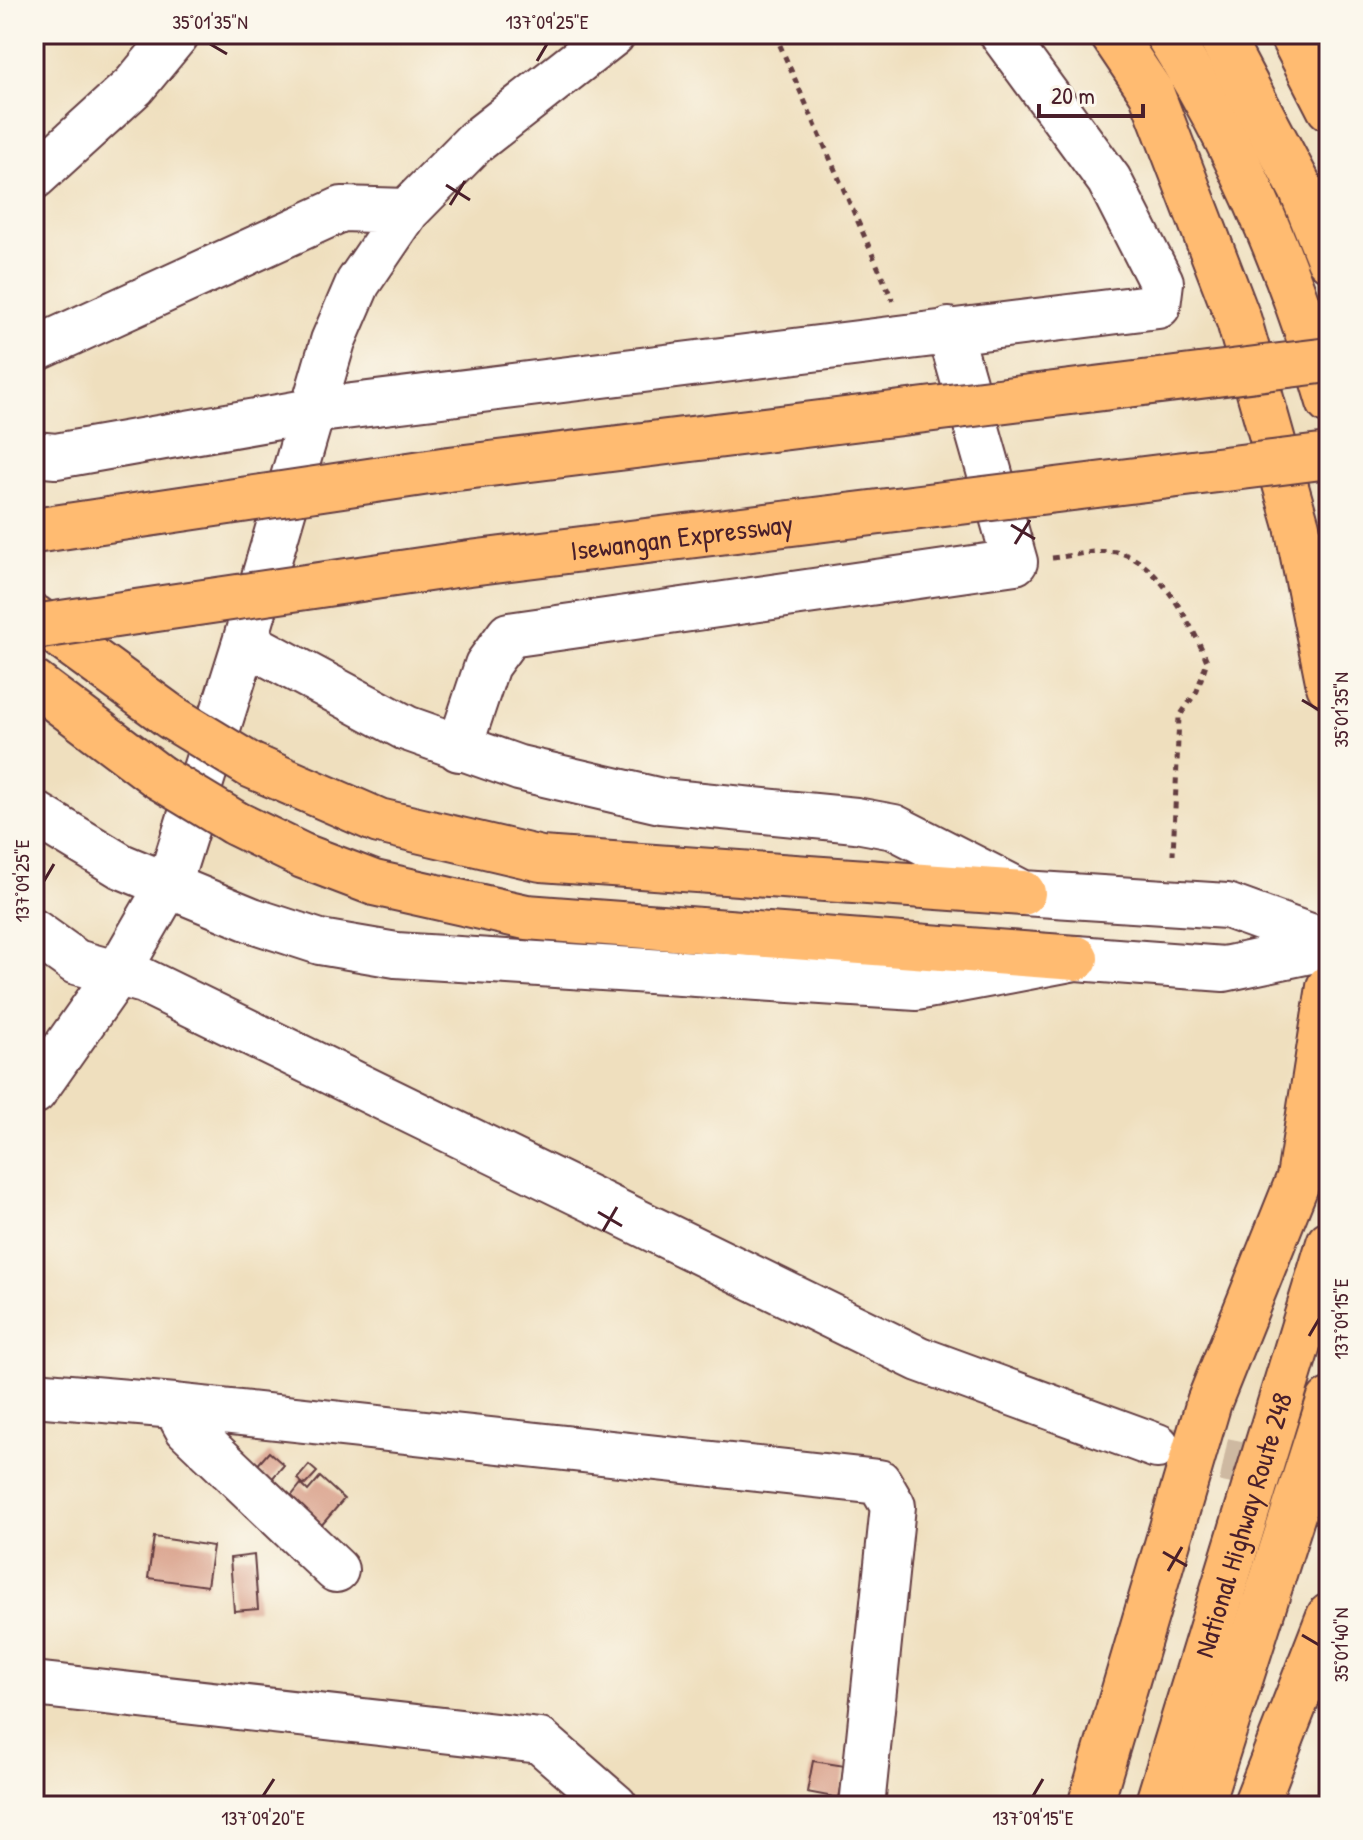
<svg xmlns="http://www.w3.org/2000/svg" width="1363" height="1840" font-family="'Patrick Hand',sans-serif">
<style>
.building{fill:#d69881}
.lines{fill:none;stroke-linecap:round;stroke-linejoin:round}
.minor-tunnel{stroke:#ceb9a1;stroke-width:44;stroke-dasharray:44 22;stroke-linecap:butt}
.minor-casing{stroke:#633c41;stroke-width:48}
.highway-casing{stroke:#633c41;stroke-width:48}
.path{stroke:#633c41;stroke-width:5;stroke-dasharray:6 6;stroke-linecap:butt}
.minor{stroke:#fff;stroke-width:44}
.highway{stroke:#ffbb71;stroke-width:44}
.highway-bridge-casing{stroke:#633c41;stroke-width:48;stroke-linecap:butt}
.highway-bridge{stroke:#ffbb71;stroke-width:44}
.ticks{fill:none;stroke:#4a1f2b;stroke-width:3}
.labels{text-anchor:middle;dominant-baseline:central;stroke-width:7;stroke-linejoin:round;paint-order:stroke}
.street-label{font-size:28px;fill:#4a1f2b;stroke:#fbf7ec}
.neatline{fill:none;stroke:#4a1f2b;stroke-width:3}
.ticks-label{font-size:20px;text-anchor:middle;fill:#4a1f2b}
</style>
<rect width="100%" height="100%" fill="#fbf7ec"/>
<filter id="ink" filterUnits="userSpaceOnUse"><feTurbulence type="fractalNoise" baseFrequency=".0125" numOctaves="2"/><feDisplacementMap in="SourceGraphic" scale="16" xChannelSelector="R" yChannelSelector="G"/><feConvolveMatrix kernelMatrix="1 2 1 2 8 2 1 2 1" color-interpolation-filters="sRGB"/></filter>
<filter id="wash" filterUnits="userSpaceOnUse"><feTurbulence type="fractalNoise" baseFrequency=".006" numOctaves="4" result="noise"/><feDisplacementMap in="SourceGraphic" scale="32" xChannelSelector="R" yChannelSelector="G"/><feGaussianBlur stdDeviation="1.8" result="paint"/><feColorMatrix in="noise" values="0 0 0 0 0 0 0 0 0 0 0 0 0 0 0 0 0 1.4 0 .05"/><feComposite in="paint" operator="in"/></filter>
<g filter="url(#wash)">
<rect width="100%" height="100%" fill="#efdfbe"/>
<g id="blocks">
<!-- building -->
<path class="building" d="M269,1452l15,13 -14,16 -15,-13z
M309,1465l8,7 -12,13 -8,-6z
M320,1477l24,22 -24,28 -31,-28 12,-15 7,7z
M154,1537l59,9 -6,40 -59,-8z
M254,1555l4,54 -24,2 -4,-53z
M813,1761l32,5 -6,32 -32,-6z"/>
</g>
</g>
<g filter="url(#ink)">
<use href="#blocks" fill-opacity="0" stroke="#633c41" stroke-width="2"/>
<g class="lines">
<!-- minor-tunnel -->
<path class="minor-tunnel" d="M1159,1447l170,34"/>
<defs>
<path id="minor" d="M34,177l100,-91 43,-52
M34,350l308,-141 65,2
M34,454l22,2 256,-45 846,-105 3,-24 -52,-102 -107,-146
M245,642l161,86 113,40 142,33 195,19 38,7 129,66 204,13 102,37
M459,749l28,-84 22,-30 506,-73 -66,-232
M34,813l87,53 131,54 68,22 76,13 521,33 159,-30 148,11 105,-22
M34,932l42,30 68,19 775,378 238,87
M34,1092l83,-118 52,-90 76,-242 88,-301 25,-58 49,-72 68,-69 138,-108
M34,1394l141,12 704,76 14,24 -31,300
M175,1406l12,22 149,142
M34,1684l506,57 75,65"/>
<g id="highway">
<path d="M1112,34l39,58 88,229 58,205 32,160"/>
<path d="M1167,34c71,113 125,240 162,368"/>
<path d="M1219,34l82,155 28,70"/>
<path d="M1291,34l38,74"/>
<path d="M34,617l137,100"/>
<path d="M34,683l125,94"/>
<path d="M250,765l129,56 162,38 482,34"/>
<path d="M235,823l68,33 71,27 152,34 550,41"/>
<path d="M1090,1806l119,-404 90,-224 30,-191"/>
<path id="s1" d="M1157,1806l172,-563"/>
<path d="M1200,1806l129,-405"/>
<path d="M1255,1806l74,-190"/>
</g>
</defs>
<!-- minor casing -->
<use href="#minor" class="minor-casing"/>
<!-- highway casing -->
<use href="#highway" class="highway-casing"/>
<!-- path -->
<path class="path" d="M775,34l118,267
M1052,558c20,-2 50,-10 68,-5 40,10 73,74 87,108l-10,30 -18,26 -6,138"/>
<!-- minor -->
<use href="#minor" class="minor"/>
<!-- highway -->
<use href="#highway" class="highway"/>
<defs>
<g id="highway-bridge">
<path d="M34,531l415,-62 880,-109"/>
<path id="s2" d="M34,627l428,-63 867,-108"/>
<path d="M171,717l79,48"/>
<path d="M159,777l76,46"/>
</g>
</defs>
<!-- highway-bridge casing -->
<use href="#highway-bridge" class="highway-bridge-casing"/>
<!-- highway-bridge -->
<use href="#highway-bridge" class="highway-bridge"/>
</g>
</g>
<!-- ticks -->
<path class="ticks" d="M210,44l17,10M537,61l10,-17M446,185l24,15M450,205l15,-24M1011,525l24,14M1015,544l15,-24M1302,700l17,10M44,881l10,-17M598,1212l24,14M603,1231l14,-24M1309,1336l10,-17M1163,1552l24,14M1168,1571l14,-24M1302,1635l17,10M263,1796l11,-17M1033,1796l10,-17"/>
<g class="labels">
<!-- street labels -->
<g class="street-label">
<text stroke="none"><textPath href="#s2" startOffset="654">Isewangan Expressway</textPath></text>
<text stroke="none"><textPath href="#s1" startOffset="294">National Highway Route 248</textPath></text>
</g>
</g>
<!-- margin -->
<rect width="1363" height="1840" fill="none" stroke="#fbf7ec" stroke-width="88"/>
<!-- scale -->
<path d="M1039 104v12h104v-12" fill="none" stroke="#4a1f2b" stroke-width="4"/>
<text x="1051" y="104" font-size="24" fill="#4a1f2b" stroke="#fbf7ec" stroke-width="6" paint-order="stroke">20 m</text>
<rect x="44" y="44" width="1275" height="1752" class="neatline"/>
<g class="ticks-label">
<text x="210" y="29">35°01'35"N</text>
<text x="547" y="29">137°09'25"E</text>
<text transform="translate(1341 710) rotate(-90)" y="7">35°01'35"N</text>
<text transform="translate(22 881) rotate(-90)" y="7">137°09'25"E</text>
<text transform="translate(1341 1319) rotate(-90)" y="7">137°09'15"E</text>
<text transform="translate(1341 1645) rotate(-90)" y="7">35°01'40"N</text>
<text x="263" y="1825">137°09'20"E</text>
<text x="1033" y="1825">137°09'15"E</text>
</g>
</svg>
